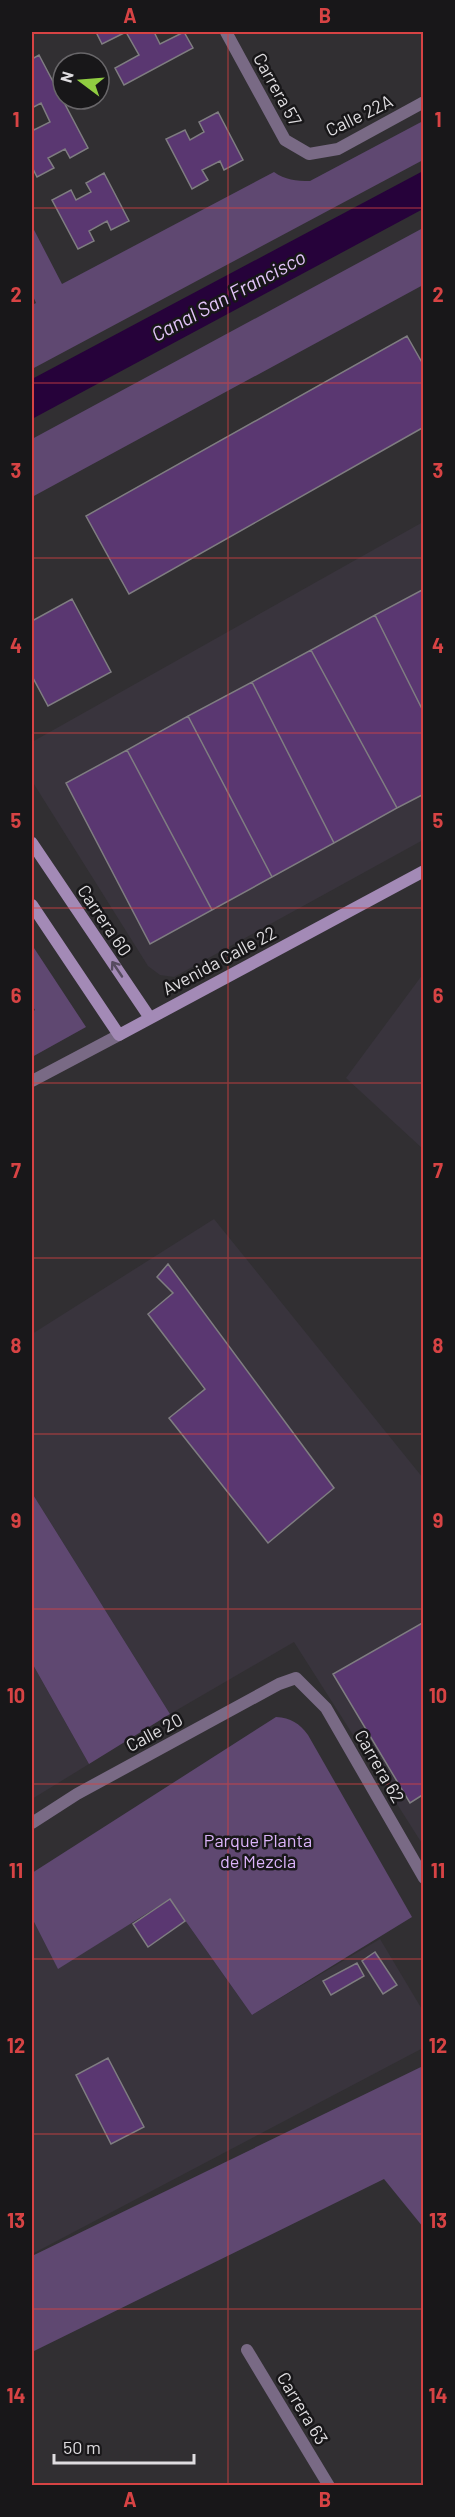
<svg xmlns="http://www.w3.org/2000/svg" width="455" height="2517" font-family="Barlow,sans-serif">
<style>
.built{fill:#39343d}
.green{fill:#5f4871}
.water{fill:#26023a}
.building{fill:#5a3771;stroke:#7f7d81;stroke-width:1.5}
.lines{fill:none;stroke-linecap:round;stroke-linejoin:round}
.street{stroke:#796a85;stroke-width:12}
.secondary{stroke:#a38ab6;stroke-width:12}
.oneway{stroke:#574b60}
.grid{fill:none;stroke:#d74344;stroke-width:1.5;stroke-opacity:0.55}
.labels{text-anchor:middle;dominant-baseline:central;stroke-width:5;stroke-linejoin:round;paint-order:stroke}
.street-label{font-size:18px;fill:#dfdde0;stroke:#181719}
.park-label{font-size:18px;fill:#dcb4fa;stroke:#181719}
.water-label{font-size:20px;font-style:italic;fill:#e3c5fa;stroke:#181719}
.neatline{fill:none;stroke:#d74344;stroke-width:2}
.grid-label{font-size:20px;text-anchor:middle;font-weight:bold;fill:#d74344}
</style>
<rect width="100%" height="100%" fill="#312f32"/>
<!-- built -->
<path class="built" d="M423,522v318l-249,137 -14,-2 -12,-9 -116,-185v-39z
M423,974h1l-1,175 -77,-71z
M214,1219l209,259v367l-129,-203 -124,72 -138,-221v-159z
M32,1663l57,101 -57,35z
M170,1899l82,116 128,-76 43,72v37l-391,206v-336l26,50z"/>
<!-- green -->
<path class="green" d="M423,121v39l-391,209v-64l4,-2 -4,-9v-68l30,58 212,-112c11,8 22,9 36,9z
M423,228v57l-391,212v-58z
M32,945l54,82 -54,30v-45l3,-2 -3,-5z
M32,1493l138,221 -81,50 -57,-101z
M276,1717c15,1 23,6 32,18l104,182 -160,98 -82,-116 -112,70 -26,-51v-45z
M423,2066v161l-39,-48 -352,173v-96z"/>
<!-- water -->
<path class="water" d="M423,171v38l-391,210v-40z"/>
<!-- building -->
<path class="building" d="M96,32h30l-24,12z
M126,32h28l6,12 24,-12 9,16 -69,37 -9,-17 24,-13z
M39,55l49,93 -18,10 -5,-9 -17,9 6,10 -17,9 -5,-10v-42l2,5 16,-8 -9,-19 -9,5v-49z
M39,55l49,93 -18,10 -5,-9 -17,9 6,10 -17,9 -5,-10v-42l2,5 16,-8 -9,-19 -9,5v-49z
M218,112l25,48 -19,10 -4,-9 -18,9 6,10 -16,9 -26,-50 19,-9 5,10 14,-8 -5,-10z
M104,173l25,48 -18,9 -4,-9 -18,10 5,10 -16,8 -26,-49 19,-10 5,10 15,-8 -5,-9z
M407,336l17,30v61l-295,167 -43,-78z
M424,589v124l-49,-98z
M72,599l39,73 -63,34 -16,-30v-55z
M375,615l49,98v81l-27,14 -86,-158z
M311,650l86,158 -63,35 -82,-161z
M252,682l82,161 -62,34 -84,-161z
M188,716l84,161 -60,33 -85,-160z
M127,750l85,160 -62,34 -84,-161z
M168,1264l166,224 -66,55 -99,-125 36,-29 -57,-75 25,-21 -16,-16z
M424,1622v172l-14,9 -77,-129z
M170,1899l15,22 -37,26 -15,-23z
M375,1952l22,33 -14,9 -21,-33z
M357,1963l7,13 -33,19 -8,-14z
M108,2058l36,69 -33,17 -35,-69z"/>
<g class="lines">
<!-- street -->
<path class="street" d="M226,32l59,108 24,14 29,-5 86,-47
M32,1081l87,-46
M32,1823l45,-29 202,-110 17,-6 30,30 98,170
M247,2350l82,136"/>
<!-- secondary -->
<path class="secondary" d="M32,843l118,175
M32,905l87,130 305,-164"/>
</g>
<!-- one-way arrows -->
<defs><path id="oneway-shaft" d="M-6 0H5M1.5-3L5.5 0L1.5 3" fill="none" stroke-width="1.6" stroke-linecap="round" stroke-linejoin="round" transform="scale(1.5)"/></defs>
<use class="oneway" href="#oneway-shaft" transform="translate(117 969) rotate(-124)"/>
<!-- grid -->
<path class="grid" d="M228,32v2454M32,208h392M32,383h392M32,558h392M32,733h392M32,908h392M32,1083h392M32,1258h392M32,1434h392M32,1609h392M32,1784h392M32,1959h392M32,2134h392M32,2309h392"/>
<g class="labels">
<!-- street labels -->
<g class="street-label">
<text transform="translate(278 89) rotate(61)">Carrera 57</text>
<text transform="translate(359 115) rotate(-26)">Calle 22A</text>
<text transform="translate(105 920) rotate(56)">Carrera 60</text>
<text transform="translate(219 960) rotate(-28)">Avenida Calle 22</text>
<text transform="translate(154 1732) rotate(-28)">Calle 20</text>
<text transform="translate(380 1766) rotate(60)">Carrera 62</text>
<text transform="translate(303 2408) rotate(59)">Carrera 63</text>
</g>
<!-- park labels -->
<g class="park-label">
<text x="258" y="1840">Parque Planta<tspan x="258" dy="21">de Mezcla</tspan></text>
</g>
<!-- water labels -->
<g class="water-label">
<text transform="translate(228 295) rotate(-28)">Canal San Francisco</text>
</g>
</g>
<!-- border -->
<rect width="455" height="2517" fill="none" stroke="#181719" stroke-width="66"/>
<!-- north arrow -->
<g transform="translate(81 81) rotate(286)"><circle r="28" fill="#181719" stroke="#686669" stroke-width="1.5"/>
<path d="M0-4.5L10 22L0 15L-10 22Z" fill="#90cd41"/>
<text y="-9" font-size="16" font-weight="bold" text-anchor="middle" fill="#dfdde0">N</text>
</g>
<!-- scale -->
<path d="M54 2454v9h140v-9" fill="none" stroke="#dfdde0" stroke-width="3"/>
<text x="63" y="2454" font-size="18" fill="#dfdde0" stroke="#181719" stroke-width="4.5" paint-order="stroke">50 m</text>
<rect x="33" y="33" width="389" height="2451" class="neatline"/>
<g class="grid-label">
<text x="130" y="23">A</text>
<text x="325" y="23">B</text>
<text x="16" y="127">1</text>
<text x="438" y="127">1</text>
<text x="16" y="302">2</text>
<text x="438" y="302">2</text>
<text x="16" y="478">3</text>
<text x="438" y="478">3</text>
<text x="16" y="653">4</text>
<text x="438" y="653">4</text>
<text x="16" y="828">5</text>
<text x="438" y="828">5</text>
<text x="16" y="1003">6</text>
<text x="438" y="1003">6</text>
<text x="16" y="1178">7</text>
<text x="438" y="1178">7</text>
<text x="16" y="1353">8</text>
<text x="438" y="1353">8</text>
<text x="16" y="1528">9</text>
<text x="438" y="1528">9</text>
<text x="16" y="1703">10</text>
<text x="438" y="1703">10</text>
<text x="16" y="1878">11</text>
<text x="438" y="1878">11</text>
<text x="16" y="2053">12</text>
<text x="438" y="2053">12</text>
<text x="16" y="2228">13</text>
<text x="438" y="2228">13</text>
<text x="16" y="2403">14</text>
<text x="438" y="2403">14</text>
<text x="130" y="2507">A</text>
<text x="325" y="2507">B</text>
</g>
</svg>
